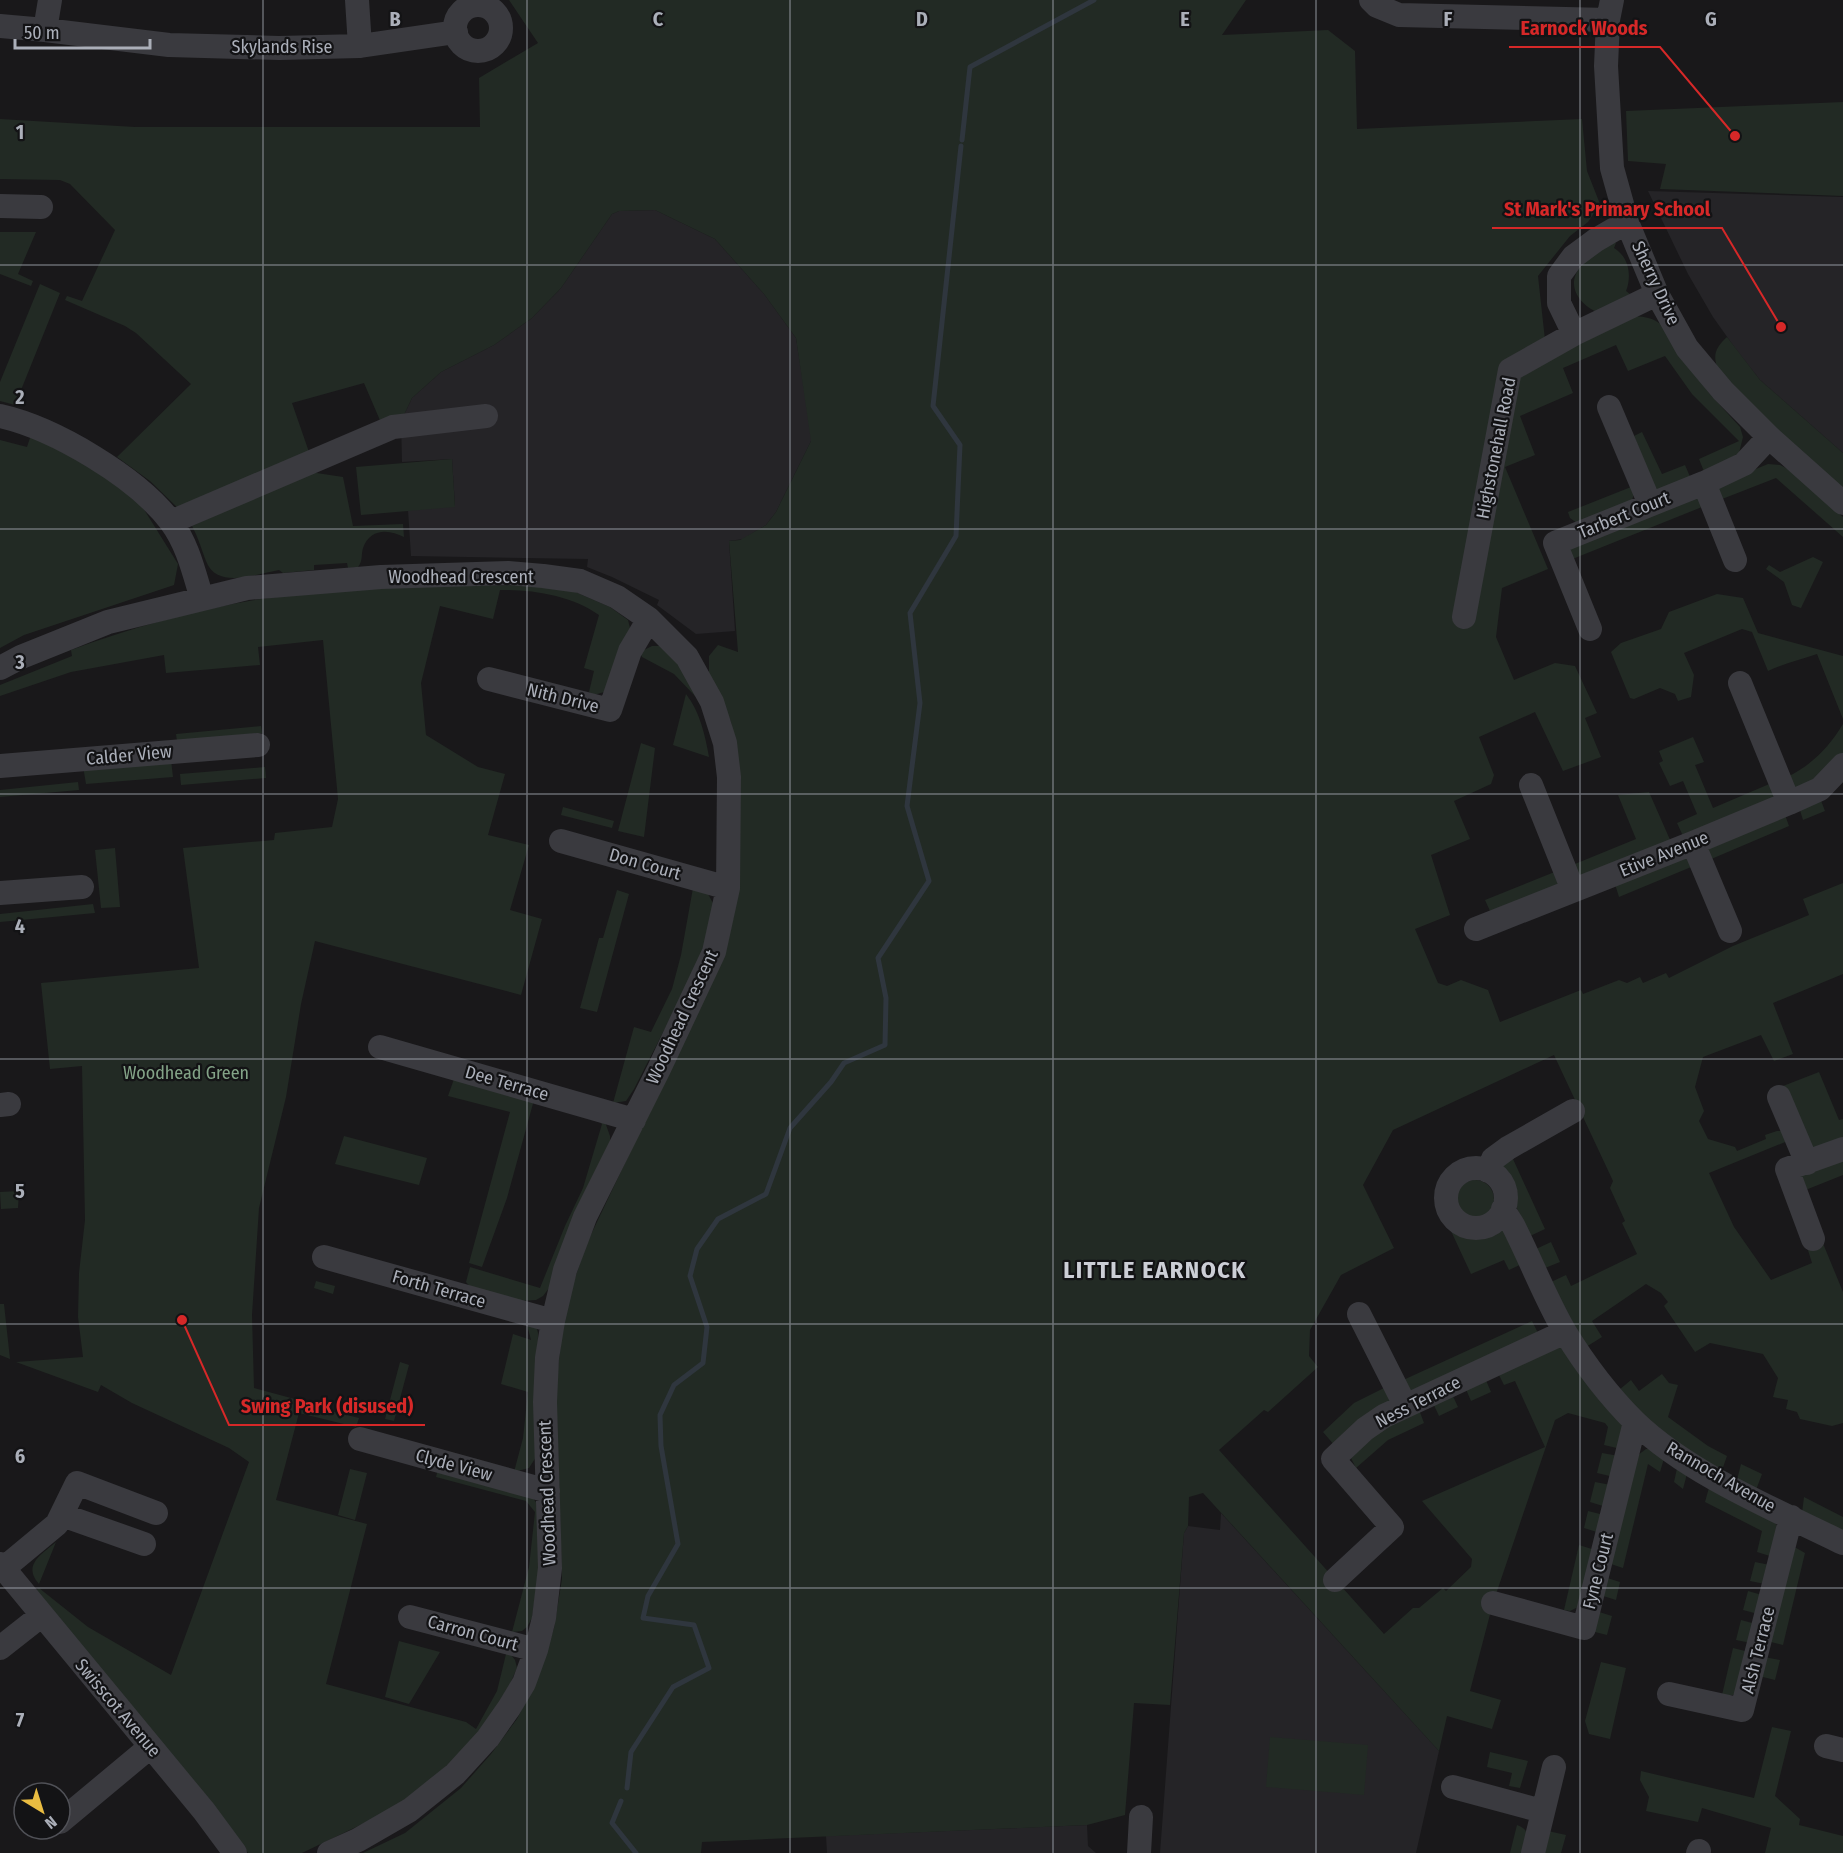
<svg xmlns="http://www.w3.org/2000/svg" width="1843" height="1853" font-family="'Fira Sans Condensed',sans-serif">
<style>
.built{fill:#252427}
.green{fill:#222a24}
.lines{fill:none;stroke-linecap:round;stroke-linejoin:round}
.stream{stroke:#2f363e;stroke-width:5}
.minor{stroke:#3a3a3f;stroke-width:24}
.grid{fill:none;stroke:#abafb9;stroke-width:1.5;stroke-opacity:0.55}
.labels{text-anchor:middle;dominant-baseline:central;stroke-width:4.5;stroke-linejoin:round;paint-order:stroke}
.street-label{font-size:18px;fill:#abafb9;stroke:#131315}
.park-label{font-size:18px;fill:#83a387;stroke:#131315}
.district-label{font-size:24px;font-weight:bold;letter-spacing:1.5px;fill:#ccced6;stroke:#131315}
.grid-label{font-size:20px;text-anchor:middle;font-weight:bold;fill:#abafb9;stroke:#131315;stroke-width:4.5;stroke-linejoin:round;paint-order:stroke}
.leader{fill:none;stroke:#d62828;stroke-width:2}
.callout-dot{fill:#d62828;stroke:#131315;stroke-width:2}
.callout-label{font-size:20px;text-anchor:middle;font-weight:bold;fill:#d62828;stroke:#131315;stroke-width:4.5;stroke-linejoin:round;paint-order:stroke}
</style>
<rect width="100%" height="100%" fill="#19181a"/>
<!-- built -->
<path class="built" d="M1648,191l195,6v256l-83,-73 -25,-32 -22,-31 -25,-43z
M655,210l60,29 49,55 32,44 16,101 -36,73 -10,13 -23,14 -14,2 6,90 -39,3 -39,-29 2,-5 -47,-23 -25,-10 1,-8 -177,-3 -3,-46 47,-4 -3,-47 -50,3 -1,-41 11,-23 29,-26 53,-27 38,-27 29,-30 51,-74 7,-3z
M1221,1513l218,238 -23,102h-256l24,-320 4,-7 32,4z
M1087,1825l1,21 8,7h-269l-1,-17z"/>
<!-- green -->
<path class="green" d="M509,0h737l-24,35 106,-5 27,21 2,78 225,-10 5,52 13,33 -12,18 -18,14 -32,40 8,73 89,-33c11,1 18,2 27,9l47,68 31,34 3,10 -4,16 -34,21 -6,-15 40,-18 -47,-47 -27,-38 -37,15 -12,-26 -53,23 10,25 -53,23 15,39 -30,12 43,102 -46,19 -6,49 18,43 41,-17 20,3 22,47 -12,5 16,39 -38,14 -28,-59 -56,25 15,38 -3,9 -37,17 16,38 -39,16 19,60 -35,14 23,54 9,3 14,-6 27,10 12,32 81,-32 2,4 36,-14 8,3 13,-6 3,6 23,-10 3,5 64,-32 76,-31 -6,-16 40,-16v91l-70,29 20,51 -19,7 -13,-26 -58,22 -8,30 9,24 -5,10 9,18 27,8 2,4 29,-12 -1,-4 12,-4h5l8,9 -81,33 25,54 37,53 41,-17 -5,-16 15,-6 21,51v131l-11,3 -32,-7 -3,-7 -11,-3 2,-9 -15,-3 5,-19 -15,-24 -53,-11 -15,9 -31,-46 4,-4 -7,-9 -15,-9 -54,37 10,16 -16,10 -35,-65 15,-7 5,11 66,-32 -15,-31 3,-2 -15,-33 3,-7 -59,-126 -161,75 -30,55 31,63 -53,27 -31,55 -1,26 9,11 -50,45 -4,-2 -45,40 165,184 29,-26h6l24,-20 3,3 25,-24 1,-8 -50,-58 123,-54 -30,-66 -11,4 -7,-14 60,-24h4l63,77 -3,25 -17,-4 4,-18 -3,-4 -37,-10 -13,7 -62,183 -23,88 31,9 -9,29 -45,-13 -8,35 -236,-258 -14,4 -1,29 -4,7 -14,172 -36,-2 -9,112 -38,10 -385,17 -1,11h-338l42,-20 56,-45 30,-34 26,-35 21,-42 16,-49 8,-49 -6,-194 9,-78 22,-64 136,-286 11,-42 6,-65v-79l-9,-49 -22,-49v-17l9,-11 20,7 -9,-111 11,-1 26,-15 10,-13 35,-71 -15,-103 -32,-44 -49,-55 -60,-29 -36,1 -7,3 -51,74 -29,30 -38,27 -53,27 -29,26 -11,23 -19,4 -18,-42 -72,20 17,49 -127,60 -32,-31 -33,-24 74,-73 -55,-51 -11,-7 -60,-26 2,-4 15,5 33,-71 -45,-46 -10,-4 -60,-1v-60l135,8h345l-1,-49 59,-35z
M1843,102v94l-183,-7 6,-25 -38,-3 -2,-50z
M0,232h36l-18,42 15,7 -2,5 -31,-12z
M1612,243h4l-2,5c15,9 18,28 12,43l4,3 -33,18c-18,-8 -32,-27 -16,-46 7,-9 21,-16 31,-23z
M40,284l20,9 -45,112 -15,-4v-19z
M1727,337l33,43 83,73v37l-70,-63 -55,-58c-6,-14 -2,-22 9,-32z
M1642,432l20,42 23,-9 6,14 -35,12 -22,-55z
M31,435l66,36 43,32 38,61 -4,21 -150,50 -24,13v-208l27,7z
M452,459l3,48 -94,8 -5,-48z
M1768,464l12,1 10,5 53,47v20l-67,-59 -59,23 -5,-14z
M310,472l33,5 10,49 50,-2 1,13c-15,-8 -34,-9 -41,11 -2,7 0,13 -5,19l-10,1 -1,-5 -33,2v5l-31,3 -4,-3c-23,4 -62,20 -73,-9 -5,-13 -8,-24 -14,-35z
M1631,487l3,7 -2,6 -55,23 -7,-5 -2,-6z
M1701,491l6,14 -137,55 -5,-13z
M1813,557l10,5 -22,46 -9,-3 -8,-23 -18,-13 3,-4 11,7z
M530,585l43,6 37,16 18,13 3,12 -27,60 -10,3 -5,-3 5,-21 -10,-3 15,-53c-26,-19 -67,-26 -99,-25l-7,29 -53,-13 -19,77 5,52 52,32 27,7 -17,61 41,10 -19,65 32,9 -21,76 -206,-54 -14,63 -15,93 -27,111 -7,107 2,73 48,13v3l57,14 -3,9 -57,-14 -23,87 91,24 -41,160 140,38 10,7 21,-38 10,-41 8,10 2,8 -7,16 -29,49 -63,60 -37,22 -79,38h-54l-34,-47 -178,-216 3,-2 49,39 83,48 78,-213 -20,-14 -97,-45 -31,-18 -3,7 -82,-30 67,-5 -5,-40 1,-44 6,-53 -3,-154 -32,3 -9,-86 158,-15 -16,-120 91,-8 1,-7 57,-6 6,-28 -15,-159 -65,7 2,18 -94,8 -2,-18 -93,17 -71,24v-11l72,-29 -1,-6c61,-22 125,-41 190,-51 89,-13 179,-13 269,-14z
M1717,594l26,4 15,35 85,23v63l-26,-65c-17,6 -32,9 -49,17l-16,-39 -10,-3 -58,24 10,22 -3,22 -13,4 -3,-7 -15,-6 -26,11 -4,-1 -19,-46 10,-9 40,-14 8,-17z
M652,646h8l21,21 16,28 -2,1 -21,-22 -32,-17 -2,-5z
M686,694c14,18 19,41 23,63l-36,-12z
M1843,724v30l-25,24 -25,13 -6,-14c25,-12 42,-30 56,-53z
M261,726l1,7 -85,8 -1,-7z
M1693,737l11,25 -9,3 18,43 61,-26 5,15 -96,39 -6,-13 20,-9 -14,-33 -13,5 -11,-23 4,-2 -4,-10z
M641,743l14,5 -11,89 -26,-6z
M171,760l2,17 -87,7 -3,-18z
M265,767l1,11 -85,7 -1,-11z
M78,782l1,8 -79,7v-7z
M1649,792l22,50 -96,37 -5,-13 66,-27 -18,-44z
M1820,798l5,13 -22,9 -4,-13z
M563,807l51,14 -2,7 -51,-13z
M1784,812l5,14 -80,34 -6,-14z
M115,848l5,59 -19,1 -6,-58z
M1690,850l6,15 -77,32 -5,-16z
M1557,871l5,14 -72,26 -5,-11z
M693,888l15,6 6,11 -8,39 -11,26 -61,119 -8,12 -13,2 21,-76 17,5 21,-43 9,-34z
M617,890l12,4 -32,118 -17,-4 19,-70h4z
M93,904l2,9 -95,9v-8z
M1819,1072l20,48 4,-1v21l-30,9 -30,-63z
M454,1079l80,21 -27,98 -25,69 -13,-4 41,-151 -62,-16z
M598,1120l7,2 5,14v6l-61,146 -6,8 -7,4 -15,1 -49,-12 -6,-7 4,-15 70,21 25,-62 18,-38 19,-64z
M344,1136l83,22 -8,27 -84,-21z
M1843,1158v17l-40,16 -5,-15z
M1513,1159l32,70 -15,7 -33,-70z
M1456 1199a19 19 0 1 1 38 0a19 19 0 1 1-38 0Z
M19,1191l-1,17 -17,1 -1,-17z
M1494,1228l13,3 17,32 -15,7 -5,-10 -33,14 -20,-43 8,-2 12,5z
M1551,1242l9,20 -15,6 -9,-19z
M316,1281l19,5 -2,8 -19,-6z
M0,1304h4l6,55 -10,-4z
M525,1317l11,9 2,7 -2,124 -7,11 -15,4 9,-34 5,-46 -27,-8 12,-50 18,6z
M1532,1321l7,14 -132,61 -6,-15z
M400,1362l9,3 -15,56 -9,-2z
M1662,1374l7,9 9,2 -10,32 40,29 19,10 -6,17 -69,-49 -33,-34 12,-10 8,11z
M1485,1378l6,14 -20,9 -6,-14z
M1388,1386l7,14 -60,46 -12,-14 31,-29z
M1451,1392l7,15 -19,9 -7,-15z
M1418,1407l6,16 -36,17 -32,28 -5,-10 3,-9z
M1646,1449h5l14,6 -5,17 -12,-8 -25,104 -15,-5 26,-105z
M1602,1453l17,3 -5,21 -17,-4z
M1678,1464l10,6 -5,19 -9,-7z
M1741,1464l21,10 -6,16 -19,-10z
M350,1469l17,4 -12,47 -17,-5z
M438,1469l94,28 6,8 2,58 -8,55 -5,9 -5,4 -10,1 17,-65 6,-55 -9,-11 -90,-24z
M1595,1482l16,3 -5,22 -16,-5z
M1710,1484l64,35 4,11 -5,27 -16,-5 5,-21 -57,-29z
M1804,1497l39,20v17l-41,-21z
M1588,1511l16,4 -4,18 -16,-5z
M56,1542l-17,42c-17,-19 3,-30 17,-42z
M1579,1545l16,5 -15,56 -10,5 -6,-1z
M1791,1545l14,8 -22,92 -16,-4z
M1755,1562l15,3 -5,19 -15,-3z
M1604,1577l16,5 -4,18 -16,-5z
M1748,1591l14,4 -4,19 -15,-4z
M1596,1611l16,5 -5,19 -16,-4z
M1741,1620l15,4 -5,19 -15,-3z
M399,1641l41,11 -31,52 -24,-7z
M1733,1648l16,4 -12,40 -4,3h-11z
M1764,1657l16,3 -5,20 -16,-4z
M1601,1662l25,6 -16,71 -21,-5 -4,-13z
M1772,1727l19,4 -16,65 25,23 -1,6 44,11v17h-78l6,-25 -69,-20 -4,14 -52,-11 3,-14 -9,-17 1,-9 113,27z
M1270,1737l98,8 -4,50 -98,-8z
M1490,1752l38,9 -8,27 -11,-2 3,-13 -25,-6z
M1517,1825c14,5 12,15 11,28h-18z
M1548,1831l18,4 -5,18h-18z"/>
<g class="lines">
<!-- stream -->
<path class="stream" d="M962,140l8,-73 124,-67
M627,1788l4,-36 42,-65 36,-19 -15,-43 -51,-7 5,-22 30,-52 -17,-98 -1,-31 14,-30 29,-22 4,-36 -17,-51 7,-27 21,-30 48,-25 24,-66 41,-46 13,-19 41,-18 1,-47 -8,-40 51,-77 -22,-75 13,-103 -10,-90 46,-77 4,-91 -27,-39 28,-260
M621,1801l-9,22 24,30"/>
<!-- minor -->
<path class="minor" d="M357,0l3,46
M1371,0l6,6 22,9 209,5
M1612,0l-4,20 -2,46 6,102 15,54 30,72 30,54 36,43 46,46 74,66
M455 28a23 23 0 1 1 46 0a23 23 0 1 1-46 0Z
M0,26l45,4 124,15 110,3 81,-2 96,-14
M45,30l5,-30
M0,206l41,1
M1574,334l-15,-31v-27l14,-19 23,-17 31,-18
M1609,407l41,97
M0,416c54,12 137,61 171,106 17,23 23,51 31,77
M1704,483l31,77
M171,522l222,-95 93,-11
M1464,617l46,-247 64,-36 83,-40
M1590,629l-35,-86 149,-60 40,-19 25,-27
M0,668l21,-11 87,-35 139,-34 134,-11 127,-4 35,3 37,5 37,16 32,22 38,38 25,45 13,41 4,34 -1,111 -14,64 -55,117 -74,148 -20,53 -12,51 -6,37 -2,44 5,166 -6,50 -8,32 -12,33 -15,25 -21,30 -33,36 -45,36 -52,30 -29,13
M489,679l121,31 20,-59 19,-32
M1740,683l49,120
M0,766l258,-21
M1531,785l42,105
M561,841l167,47
M1693,843l37,88
M0,893l82,-6
M1476,929l217,-86 96,-40 31,-14 23,-24
M380,1047l254,73
M1779,1097l28,66
M0,1105l9,-1
M1446 1198a30 30 0 1 1 60 0a30 30 0 1 1-60 0Z
M1488,1171l5,-12 15,-11 65,-37
M1503,1209l10,16c18,35 32,73 52,107 19,31 44,64 70,90 54,52 141,88 208,121
M1813,1239l-26,-70 56,-20
M324,1257l229,64
M1359,1314l46,91
M360,1439l188,52
M62,1515l82,29
M0,1564l204,247 31,42
M4,1568l53,-44 20,-41 79,30
M1335,1580l57,-53 -59,-68 32,-30 19,-13 181,-84
M1493,1603l91,25 51,-206
M410,1617l126,33
M0,1648l42,-33
M1669,1694l73,16 49,-193
M1826,1746l17,4
M1453,1787l89,24
M60,1822l90,-75
M1139,1853l2,-36
M1533,1853l21,-86
M1698,1853l1,-2"/>
</g>
<!-- grid -->
<path class="grid" d="M263,0v1853M527,0v1853M790,0v1853M1053,0v1853M1316,0v1853M1580,0v1853M0,265h1843M0,529h1843M0,794h1843M0,1059h1843M0,1324h1843M0,1588h1843"/>
<g class="labels">
<!-- street labels -->
<g class="street-label">
<text x="282" y="47">Skylands Rise</text>
<text transform="translate(1656 283) rotate(65)">Sherry Drive</text>
<text transform="translate(1496 448) rotate(-79)">Highstonehall Road</text>
<text transform="translate(1624 515) rotate(-22)">Tarbert Court</text>
<text x="461" y="577">Woodhead Crescent</text>
<text transform="translate(563 698) rotate(14)">Nith Drive</text>
<text transform="translate(129 755) rotate(-5)">Calder View</text>
<text transform="translate(1664 854) rotate(-22)">Etive Avenue</text>
<text transform="translate(645 864) rotate(16)">Don Court</text>
<text transform="translate(682 1017) rotate(-65)">Woodhead Crescent</text>
<text transform="translate(507 1083) rotate(16)">Dee Terrace</text>
<text transform="translate(439 1289) rotate(16)">Forth Terrace</text>
<text transform="translate(1418 1402) rotate(-27)">Ness Terrace</text>
<text transform="translate(454 1465) rotate(15)">Clyde View</text>
<text transform="translate(1721 1477) rotate(30)">Rannoch Avenue</text>
<text transform="translate(547 1493) rotate(-92)">Woodhead Crescent</text>
<text transform="translate(1598 1571) rotate(-76)">Fyne Court</text>
<text transform="translate(473 1633) rotate(15)">Carron Court</text>
<text transform="translate(1758 1650) rotate(-76)">Alsh Terrace</text>
<text transform="translate(118 1708) rotate(50)">Swisscot Avenue</text>
</g>
<!-- park labels -->
<g class="park-label">
<text x="186" y="1073">Woodhead Green</text>
</g>
<!-- district labels -->
<g class="district-label">
<text x="1155" y="1270">LITTLE EARNOCK</text>
</g>
</g>
<g class="grid-label">
<text x="395" y="26">B</text>
<text x="658" y="26">C</text>
<text x="922" y="26">D</text>
<text x="1185" y="26">E</text>
<text x="1448" y="26">F</text>
<text x="1711" y="26">G</text>
<text x="20" y="139">1</text>
<text x="20" y="404">2</text>
<text x="20" y="669">3</text>
<text x="20" y="933">4</text>
<text x="20" y="1198">5</text>
<text x="20" y="1463">6</text>
<text x="20" y="1727">7</text>
</g>
<!-- callouts -->
<path class="leader" d="M1735 136L1660 47H1509M1781 327L1722 228H1492M182 1320L229 1425H425"/>
<g class="callout-dot">
<circle cx="1735" cy="136" r="6"/>
<circle cx="1781" cy="327" r="6"/>
<circle cx="182" cy="1320" r="6"/>
</g>
<g class="callout-label">
<text x="1584" y="35">Earnock Woods</text>
<text x="1607" y="216">St Mark's Primary School</text>
<text x="327" y="1413">Swing Park (disused)</text>
</g>
<!-- north arrow -->
<g transform="translate(42 1811) rotate(142)"><circle r="28" fill="#131315" stroke="#505157" stroke-width="1.5"/>
<path d="M0-4.5L10 22L0 15L-10 22Z" fill="#e9bc41"/>
<text y="-9" font-size="16" font-weight="bold" text-anchor="middle" fill="#abafb9">N</text>
</g>
<!-- scale -->
<path d="M15 39v9h135v-9" fill="none" stroke="#abafb9" stroke-width="3"/>
<text x="24" y="39" font-size="18" fill="#abafb9" stroke="#131315" stroke-width="4.5" paint-order="stroke">50 m</text>
</svg>
